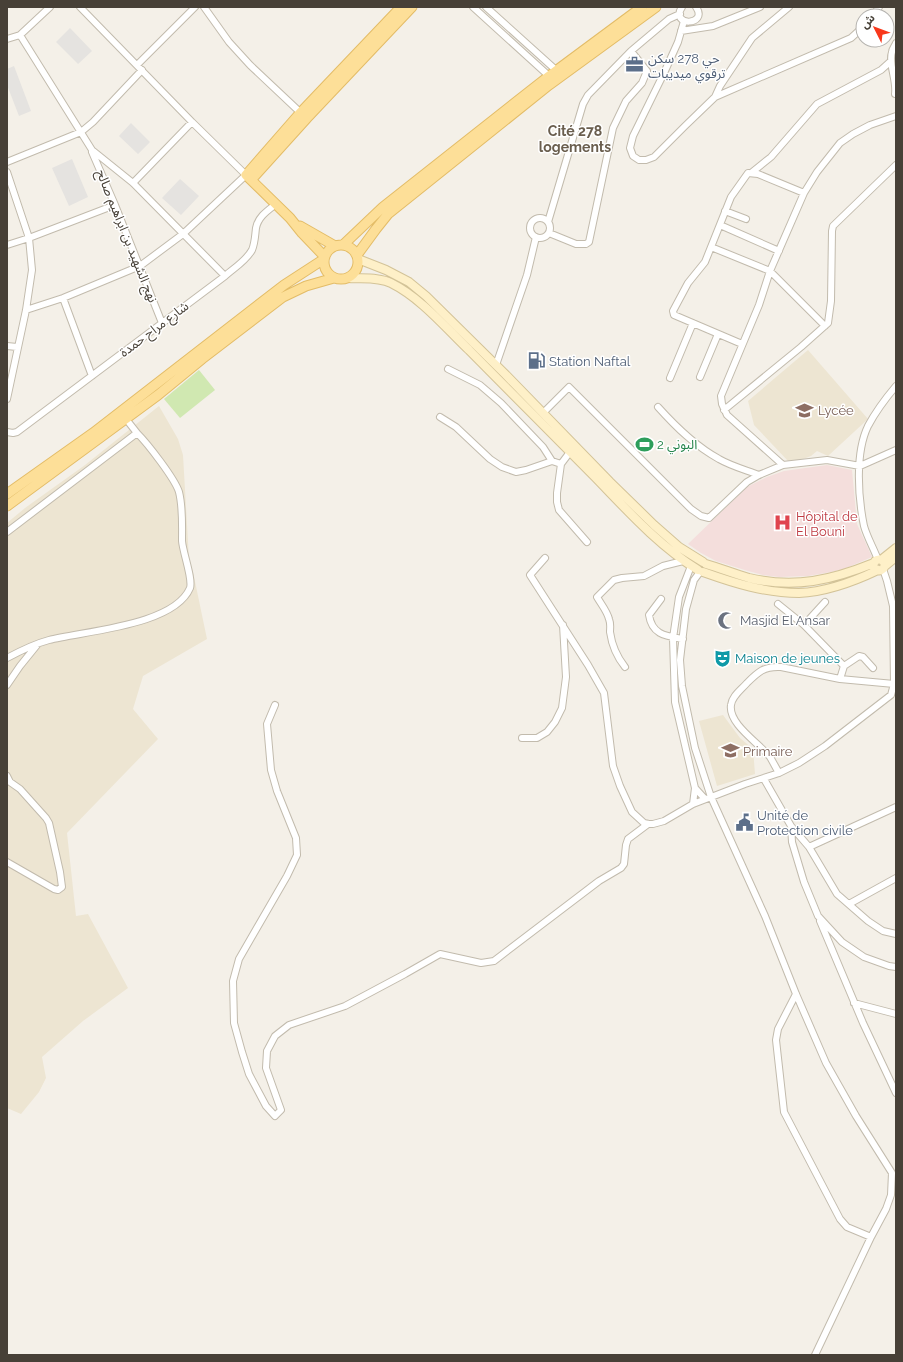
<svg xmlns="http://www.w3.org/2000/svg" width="903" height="1362" font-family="Raleway,'Noto Sans Arabic',sans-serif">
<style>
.education{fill:#ede5d2}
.medical{fill:#f4dedc}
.green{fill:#d0e8b1}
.parking{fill:#e5e3e0}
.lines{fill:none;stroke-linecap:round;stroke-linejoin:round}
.street-casing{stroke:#c2bbad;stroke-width:8}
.secondary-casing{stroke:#d3c398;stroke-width:10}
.primary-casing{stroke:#e3bc67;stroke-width:11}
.street{stroke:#fff;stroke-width:6}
.secondary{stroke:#fef0c8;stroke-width:8}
.primary{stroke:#fddf98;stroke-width:9}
.labels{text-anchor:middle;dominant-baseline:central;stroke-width:3;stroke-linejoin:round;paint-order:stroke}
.service-label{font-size:13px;fill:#4e5e75;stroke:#fff;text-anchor:start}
.street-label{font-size:13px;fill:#474037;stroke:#fff}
.education-label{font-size:13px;fill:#785e54;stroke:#fff;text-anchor:start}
.leisure-label{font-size:13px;fill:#27864d;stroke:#fff;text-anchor:start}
.health-label{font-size:13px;fill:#be3a42;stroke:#fff;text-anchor:start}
.worship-label{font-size:13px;fill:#5b616d;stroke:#fff;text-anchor:start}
.culture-label{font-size:13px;fill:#0d838f;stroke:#fff;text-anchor:start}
.neighbourhood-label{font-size:14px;font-weight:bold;fill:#6a5e4e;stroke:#fff}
</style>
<rect width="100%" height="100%" fill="#f4f0e8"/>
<!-- education -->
<path class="education" d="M808,350l60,69 -40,37 -11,-5 -6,5 -13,5h-10l-34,-36 -6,-24z
M159,406l19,33 5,16 6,104 4,13 14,67 -64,37 -10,33 25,30 -91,94 9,83 12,-2 40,74 -45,33 -41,36 4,21 -7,14 -18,22 -14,-6v-585l18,-15 60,-43z
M723,715l17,23 13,11 2,25 -38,12 -18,-65z"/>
<!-- medical -->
<path class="medical" d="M827,465l25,5 5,54 15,33 -28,12 -13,3 -23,4 -29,1 -16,-2 -15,-4 -32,-10 -15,-8 -13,-9 59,-57 20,-10 17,-6z"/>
<!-- green -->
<path class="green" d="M199,370l16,20 -35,28 -16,-19z"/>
<!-- parking -->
<path class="parking" d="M70,28l22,23 -14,13 -22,-22z
M14,66l17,45 -12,5 -12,-31v-16z
M131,123l19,19 -12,12 -19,-18z
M72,159l16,38 -19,9 -17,-38z
M180,179l19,17 -18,19 -19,-17z"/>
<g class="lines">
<defs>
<path id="street" d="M204,7l25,35 21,23 52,49
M473,7l76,69
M486,7l71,64
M682,7c-13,20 27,19 14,0
M873,16l6,-9
M684,21l-6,21 -14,31 -31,63 -3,12 3,8 6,4h7l8,-3 31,-31 30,-29 136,-59 12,-11
M681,31l32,-5 47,-19
M20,35l72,115 41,33 92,93
M7,39l13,-4 30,-28
M137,65l58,-58
M895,94c2,-14 -7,-31 -3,-42 0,-3 3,-6 4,-9
M715,97l5,-11 32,-48 37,-31
M896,116l-26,9 -17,9 -13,9 -23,29 -13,21 -34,78 -11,34 -38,91 1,8 5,11 56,50 44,-5 33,6 36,-16
M92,152l23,53 47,118
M7,162l74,-30 12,-10 49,-52
M7,172l22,66 3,32 -6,40 -19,89
M751,173l20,-16 46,-53 64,-34 10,-9
M133,183l59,-61
M725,211l21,8
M530 228a10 10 0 1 1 20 0a10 10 0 1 1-20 0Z
M548,222l35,-118 5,-9 43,-44 38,-32 11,-5
M720,225l59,26
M549,233l27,11h10l3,-2 24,-114 13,-27 16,-18 5,-12 -16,-20
M7,245l22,-7 86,-33
M711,247l59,24 55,55
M63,298l29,78
M26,310l37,-12 77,-32 43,-32 63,-59 -54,-53 -112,-115
M742,344l-68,-29 -1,-4 15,-28 17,-21 26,-65 17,-24 10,1 46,19
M7,346l10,1
M496,365l31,-90 9,-38
M448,369l32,16 21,18 42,44 9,14
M700,377l18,-43
M670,378l23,-55
M658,407c18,20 37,39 61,52 12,7 27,11 40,16
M724,410l77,-63 27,-24 3,-22 1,-70 1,-5 63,-61
M543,413l26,-26 122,122 10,7 8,2 38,-36 12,-7 24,-10
M440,417l16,10 34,32 12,8 14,5 10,-2 26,-9 9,3
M126,419l11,14
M7,432l6,1 4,-1 208,-156c9,-8 21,-15 27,-26 3,-7 3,-14 4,-22 2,-11 11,-17 20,-24
M570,452l-9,12 -4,29v9l2,8 28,32
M7,532l130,-99c11,11 38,46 42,59 4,16 3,33 3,49 1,12 11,38 8,47 -16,38 -107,43 -141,52 -15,4 -29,11 -42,18
M545,558l-15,17 58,90 16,28 9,73 7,20 12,26 12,11 4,1h5l11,-3 29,-17 52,-20 34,-11 20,-10 26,-17 66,-51 3,-11 -54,-5 -59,-12c-17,-1 -23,5 -34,16 -6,7 -15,13 -16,22 -3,19 28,38 39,52 3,5 6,11 9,16
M878,560c-4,-11 -11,-23 -14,-34 -6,-29 -9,-73 4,-100 8,-15 17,-27 28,-40
M691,566l-12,31 -6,41 2,64 20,86 10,11
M883,569l4,12 6,25 1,78h2
M700,572l-6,8 -8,29 -6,51 2,26 13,62 16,49 54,119 31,78 30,69 30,53 36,57 -1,22 -5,14 -15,28 -56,118
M661,599l-12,16c3,20 17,21 34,24
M778,604l26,21 40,41 -4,13
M804,625l21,-23
M844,666l15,-10 4,1 10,11
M625,667c-8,-10 -13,-21 -15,-35 0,-4 1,-8 -1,-13 -2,-8 -8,-15 -12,-22l17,-17 8,-2 22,-2 19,-10 20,-5
M7,685l13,-19 17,-21
M275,705l-8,19 4,46 6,21 19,47 1,17 -10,21 -48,83 -6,22 1,42 8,29 7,22 17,32 9,10 6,-6 -15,-42 1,-17 8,-15 14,-11 56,-19 60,-32 35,-20 41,9 13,-2 105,-80 22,-13 3,-4 2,-19 2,-6 20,-15
M522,738h15l10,-6 8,-10 7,-14 4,-31 -3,-52
M7,776l3,6 10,7 26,29 3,5 11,49 2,15 -4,3 -4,-1 -47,-27
M764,779l27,47 1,16 12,40 14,34 24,26 22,15 25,9 7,1
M693,804l2,-16
M896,807l-87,40 28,47 31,27 15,10 13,3
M791,826l18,21
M849,904l47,-26
M820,921l43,102 33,70
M796,994l-18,35 -2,11 8,72 56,107 7,8 24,10
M854,1003l42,11"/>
<path id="secondary" d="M358,259l28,11 23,12 17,14 79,78 105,108 44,43 25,22 24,15
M349,278c14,1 30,-1 42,5 30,15 54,44 78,67 42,42 84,85 126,127 32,33 63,68 103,93
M873.5 565a5.5 5.5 0 1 1 11 0a5.5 5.5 0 1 1-11 0Z
M881,560l15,-12
M706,564c14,4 29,10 43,14 46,11 83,2 125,-15
M885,566l11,-9
M703,572c31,11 62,21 96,21 26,-1 56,-12 79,-23"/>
<path id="primary" d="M251,180l56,-62 105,-111
M300,226l35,20
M324 262a17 17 0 1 1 34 0a17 17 0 1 1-34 0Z
M343,245l40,-38 166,-131 93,-69
M357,255l19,-26 12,-15 161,-129 107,-78
M325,257l-23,-24 -12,-15 -44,-43 55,-63 100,-105
M7,494l86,-61 191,-148 40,-26
M7,506l151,-111 44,-36 81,-62 23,-11 28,-8"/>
</defs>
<!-- street casing -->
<use href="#street" class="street-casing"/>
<!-- secondary casing -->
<use href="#secondary" class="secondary-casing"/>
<!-- primary casing -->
<use href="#primary" class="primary-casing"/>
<!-- street -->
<use href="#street" class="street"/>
<!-- secondary -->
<use href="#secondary" class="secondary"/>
<!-- primary -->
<use href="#primary" class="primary"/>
</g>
<!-- icons -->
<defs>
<symbol id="office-bare" viewBox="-9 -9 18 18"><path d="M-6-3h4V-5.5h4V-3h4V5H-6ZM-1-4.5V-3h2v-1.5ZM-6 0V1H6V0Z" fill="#5c6f8a" stroke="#fff" stroke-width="2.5" paint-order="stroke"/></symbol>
<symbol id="fuel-bare" viewBox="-9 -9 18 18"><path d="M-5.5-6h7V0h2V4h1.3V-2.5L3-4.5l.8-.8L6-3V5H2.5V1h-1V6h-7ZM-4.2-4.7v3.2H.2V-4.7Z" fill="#5c6f8a" stroke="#fff" stroke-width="2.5" paint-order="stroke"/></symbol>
<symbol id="school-bare" viewBox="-9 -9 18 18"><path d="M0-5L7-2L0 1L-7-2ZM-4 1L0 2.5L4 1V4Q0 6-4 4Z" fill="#8d6e63" stroke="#fff" stroke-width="2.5" paint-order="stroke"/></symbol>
<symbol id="stadium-bare" viewBox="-9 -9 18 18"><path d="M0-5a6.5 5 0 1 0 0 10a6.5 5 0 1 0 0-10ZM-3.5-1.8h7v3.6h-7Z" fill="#2e9e5b" stroke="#fff" stroke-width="2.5" paint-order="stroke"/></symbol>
<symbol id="hospital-bare" viewBox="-9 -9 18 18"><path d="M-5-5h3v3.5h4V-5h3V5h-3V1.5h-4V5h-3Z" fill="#e0444e" stroke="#fff" stroke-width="2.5" paint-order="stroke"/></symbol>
<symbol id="mosque-bare" viewBox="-9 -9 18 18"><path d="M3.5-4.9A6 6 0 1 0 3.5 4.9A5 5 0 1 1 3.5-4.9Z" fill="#6b7280" stroke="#fff" stroke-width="2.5" paint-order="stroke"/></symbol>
<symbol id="theatre-bare" viewBox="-9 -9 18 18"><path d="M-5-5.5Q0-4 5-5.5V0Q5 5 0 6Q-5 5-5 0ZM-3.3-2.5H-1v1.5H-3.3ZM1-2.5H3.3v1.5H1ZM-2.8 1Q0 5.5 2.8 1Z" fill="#0f9aa8" stroke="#fff" stroke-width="2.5" paint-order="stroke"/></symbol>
<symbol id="civic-bare" viewBox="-9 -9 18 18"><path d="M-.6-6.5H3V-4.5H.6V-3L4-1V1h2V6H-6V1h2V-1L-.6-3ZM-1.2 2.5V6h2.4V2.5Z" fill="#5c6f8a" stroke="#fff" stroke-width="2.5" paint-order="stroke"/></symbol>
</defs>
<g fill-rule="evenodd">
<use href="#office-bare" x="622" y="52" width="25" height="25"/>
<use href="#fuel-bare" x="524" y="348" width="25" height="25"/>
<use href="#school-bare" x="792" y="398" width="25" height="25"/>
<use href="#stadium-bare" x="632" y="432" width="25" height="25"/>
<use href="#hospital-bare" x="770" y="510" width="25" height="25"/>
<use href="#mosque-bare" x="714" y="608" width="25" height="25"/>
<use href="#theatre-bare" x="710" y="646" width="25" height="25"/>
<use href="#school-bare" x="718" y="738" width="25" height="25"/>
<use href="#civic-bare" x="732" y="810" width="25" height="25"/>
</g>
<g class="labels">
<!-- service labels -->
<g class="service-label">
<text x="648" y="58">حي 278 سكن<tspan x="648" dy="15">ترقوي ميديبات</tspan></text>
<text x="549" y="361">Station Naftal</text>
<text x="757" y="815">Unité de<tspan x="757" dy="15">Protection civile</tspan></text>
</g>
<!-- street labels -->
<g class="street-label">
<text transform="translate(127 236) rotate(68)">نهج الشهيد بن ابراهيم صالح</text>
<text transform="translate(154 329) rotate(-37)">شارع مراح حمدة</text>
</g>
<!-- education labels -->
<g class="education-label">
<text x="818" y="410">Lycée</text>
<text x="743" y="751">Primaire</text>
</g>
<!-- leisure labels -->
<g class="leisure-label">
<text x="657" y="444">البوني 2</text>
</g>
<!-- health labels -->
<g class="health-label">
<text x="796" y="516">Hôpital de<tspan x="796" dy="15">El Bouni</tspan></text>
</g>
<!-- worship labels -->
<g class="worship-label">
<text x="740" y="620">Masjid El Ansar</text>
</g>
<!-- culture labels -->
<g class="culture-label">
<text x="735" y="658">Maison de jeunes</text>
</g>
<!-- neighbourhood labels -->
<g class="neighbourhood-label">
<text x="575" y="131">Cité 278<tspan x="575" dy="16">logements</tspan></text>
</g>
</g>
<!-- border -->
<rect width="903" height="1362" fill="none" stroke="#474037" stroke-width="16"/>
<!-- north arrow -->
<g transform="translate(875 28) rotate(312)"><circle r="19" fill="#ffffff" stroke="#b5b3af"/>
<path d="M0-3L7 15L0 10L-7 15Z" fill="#f8381b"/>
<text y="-6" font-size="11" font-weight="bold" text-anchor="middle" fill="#474037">ش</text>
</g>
</svg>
